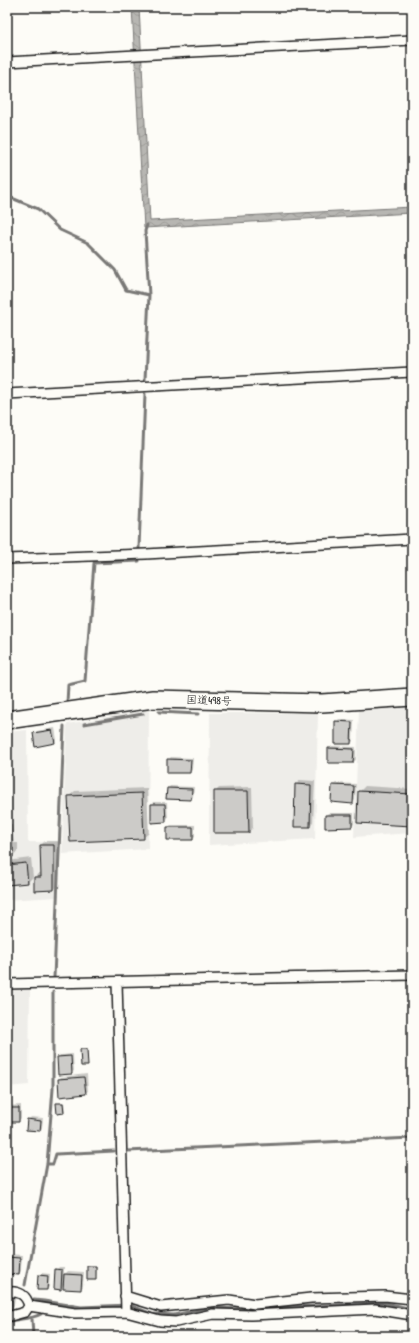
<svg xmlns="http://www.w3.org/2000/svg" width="419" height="1343" font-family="'Patrick Hand','Klee One',sans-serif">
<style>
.built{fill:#eeede9}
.water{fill:url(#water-waves);stroke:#797876}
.shadow{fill:#0003}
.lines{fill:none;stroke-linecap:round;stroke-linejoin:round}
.stream{stroke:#797876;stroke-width:3}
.building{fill:#cccbc8;stroke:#1c1c1c}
.street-casing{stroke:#1c1c1c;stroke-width:12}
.highway-casing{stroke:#1c1c1c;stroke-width:20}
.street{stroke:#fdfcf7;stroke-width:9}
.highway{stroke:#fdfcf7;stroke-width:17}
.labels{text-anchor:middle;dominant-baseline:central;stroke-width:3;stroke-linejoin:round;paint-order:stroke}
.street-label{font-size:11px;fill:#1c1c1c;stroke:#fdfcf7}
</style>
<defs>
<pattern id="water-waves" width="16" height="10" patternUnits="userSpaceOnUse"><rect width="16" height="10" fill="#b7b6b2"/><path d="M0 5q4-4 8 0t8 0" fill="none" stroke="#9d9c98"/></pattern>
</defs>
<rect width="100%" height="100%" fill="#fdfcf7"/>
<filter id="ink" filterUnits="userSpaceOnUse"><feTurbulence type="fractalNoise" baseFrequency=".025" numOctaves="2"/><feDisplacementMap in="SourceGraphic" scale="8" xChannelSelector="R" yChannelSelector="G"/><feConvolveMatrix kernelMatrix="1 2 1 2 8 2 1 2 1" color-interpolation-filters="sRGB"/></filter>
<g filter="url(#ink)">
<!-- built -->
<path class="built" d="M412,706v127l-58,4 5,-127z
M149,710l-1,139 -86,5 5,-130z
M210,713h108l-3,126 -106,6z
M27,730l1,112h30l-1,55 -50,3v-168z
M7,988h23l-1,97 -22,2z"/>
<!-- water -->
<path class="water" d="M132,7h7l11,214 262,-14v6l-268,15z"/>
<!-- shadow -->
<path class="shadow" d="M339,719l15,1 -1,21 -2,2 -15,-21z
M55,728l2,12 -3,3 -20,-10 3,-2z
M332,746l24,1v13l-3,2 -24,-13z
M171,757l22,1 -1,12 -2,2 -22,-12z
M300,780l15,1 -2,41 -4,4 -13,-41z
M336,783l20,1 -1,16 -2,3 -20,-18z
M170,786l24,1 -1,10 -2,2 -23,-10z
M365,786l47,3v36l-53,-33z
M252,787l1,41 -5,4 -33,-40 4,-4z
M147,788l2,45 -6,5 -74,-42 6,-5z
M154,802h13l1,16 -3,3 -13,-16z
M328,813h26v11l-2,2 -26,-10z
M7,824h5l2,19h4v7l-5,6h-6z
M171,825h24v11l-3,3 -24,-12z
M45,841h13v44l-4,5h-19v-13l4,-4h3l-1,-28z
M31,858l2,19 -5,5 -21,2v-23z
M82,1048h5l1,17 -7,-16z
M73,1054l1,17 -3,2 -13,-15 2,-3z
M87,1074l1,17 -3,2 -26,-14 2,-2z
M64,1102l1,9 -1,1 -7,-8z
M21,1105v13l-2,3h-12v-15z
M31,1117l12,1 -1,10 -2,2 -12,-10z
M7,1254l15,1 -1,16 -2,3 -12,-1z
M89,1266h8l-1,13 -8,-12z
M59,1267h5v8l4,-4 16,1 -1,14 -2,3 -17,-4 -4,4 -4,-19z
M42,1273l8,1 -1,13 -2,2 -8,-13z
M7,1298h8l-1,7 -2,3h-5z"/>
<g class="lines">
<!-- stream -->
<path class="stream" d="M7,196l31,13 22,21 28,13 27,27 11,20 23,5
M145,380l4,-85 -4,-64 2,-6
M139,548l6,-154
M67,703l1,-18 17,-4 9,-118 45,-2
M159,712l39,2
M84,724l59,-10
M54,978l10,-252
M127,1151l285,-13
M47,1164h6l3,-10 58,-3
M25,1285l22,-121 6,-75v-97
M7,1297h9
M34,1300l10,1
M32,1319l1,17
M7,1322c12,-4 23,-2 34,-8l3,-13 37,6 48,-2 23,9 22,1 35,-7 34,1 143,-6 26,6"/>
</g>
<!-- building -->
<path class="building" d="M335,721l17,1 -1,22h-16z
M52,730l3,13 -20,4 -2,-14z
M328,748l26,1 -1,14h-25z
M167,759l24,1 -1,13h-23z
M295,784l16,1 -1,42h-16z
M332,785l22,1 -1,18 -22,-2z
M167,788l25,1 -1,11 -25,-1z
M214,791h34l1,42h-35z
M358,791l54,3v32l-55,-3z
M142,793l2,46 -74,3 -2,-46z
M151,804h14l1,18 -15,1z
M325,815h27v12l-27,1z
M167,827h26v13h-26z
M7,829l2,19h4v9h-6z
M40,845h14v45l-20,1v-14h7z
M26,863l2,20 -21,2v-20z
M80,1049h7l1,17h-7z
M71,1056l1,18 -14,1 -1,-18z
M84,1077l2,17 -27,3 -1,-18z
M56,1103h7l1,10 -7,1z
M7,1108h12v14h-12z
M27,1119l14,2 -1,10 -14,-1z
M7,1257l13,1 -1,17 -12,-1z
M87,1266h9v14h-9z
M55,1269l7,1 -1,20 -7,-1z
M64,1274l18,1 -1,15 -18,-1z
M38,1275l10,1 -1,14h-10z
M7,1300h5v9h-5z"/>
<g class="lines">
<defs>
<path id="street" d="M7,62l405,-22
M7,394l405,-22
M7,559l139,-5 266,-15
M117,982l9,330
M7,984l405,-9
M7,1292c12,-1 19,2 22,14
M125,1296l36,11 68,-7 26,4 56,-6 74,-2 27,3
M29,1306l46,7 51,-1 34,9 16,1 37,-8 38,1 124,-6 37,6
M7,1317l18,-5 4,-6"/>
<path id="highway" d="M7,720l146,-21 169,4 90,-6"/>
</defs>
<!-- street casing -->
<use href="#street" class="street-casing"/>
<!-- highway casing -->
<use href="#highway" class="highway-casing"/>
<!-- street -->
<use href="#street" class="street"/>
<!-- highway -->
<use href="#highway" class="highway"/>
</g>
</g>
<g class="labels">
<!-- street labels -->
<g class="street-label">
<text transform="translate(209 700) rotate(2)">国道498号</text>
</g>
</g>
<!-- margin -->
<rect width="419" height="1343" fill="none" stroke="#fdfcf7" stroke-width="24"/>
<rect x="12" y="12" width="395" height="1319" fill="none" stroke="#1c1c1c" stroke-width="1.5" filter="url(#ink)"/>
</svg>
